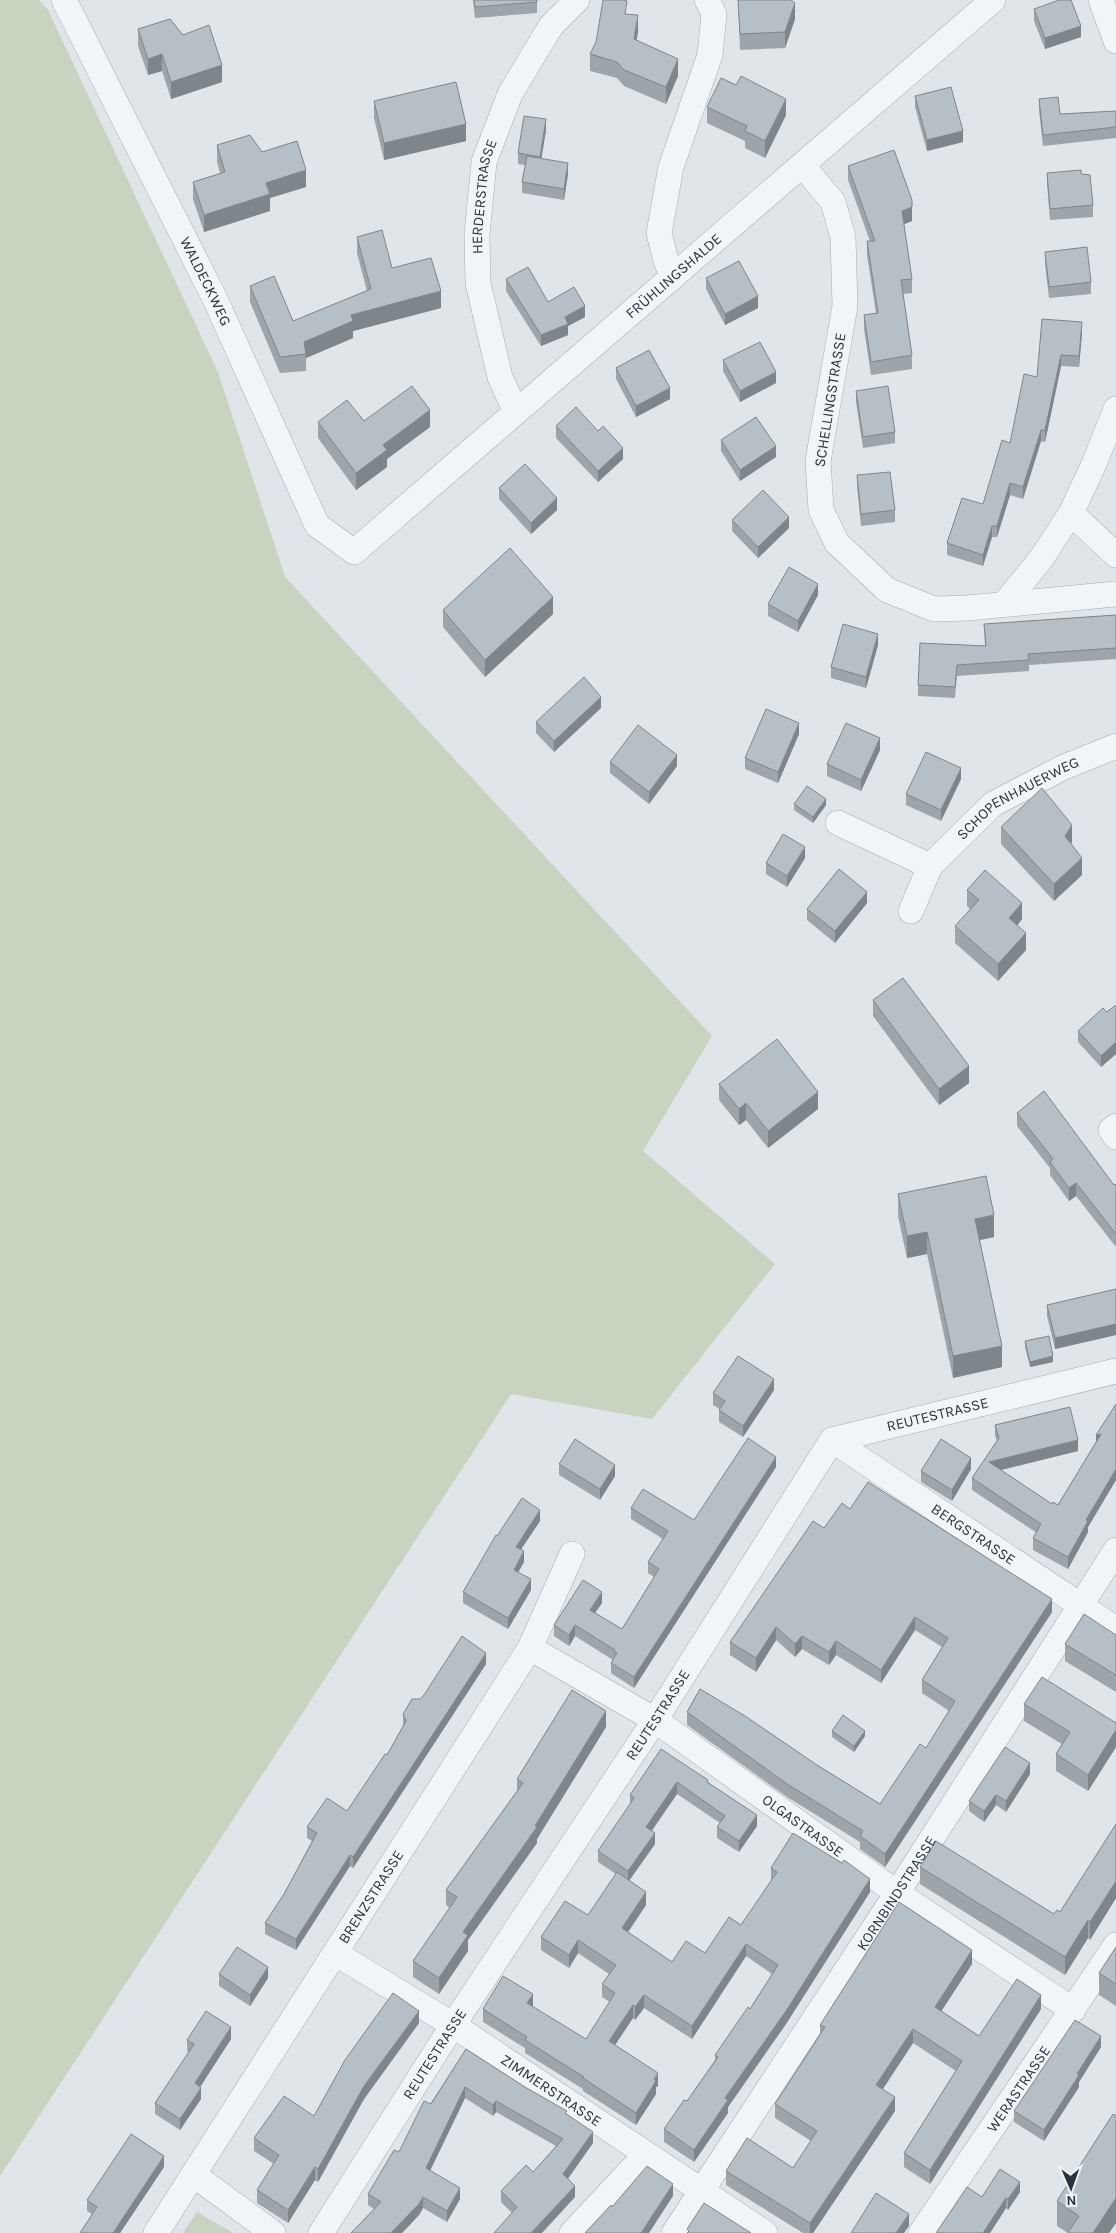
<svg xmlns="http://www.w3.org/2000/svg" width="1116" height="2233" font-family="Karla,sans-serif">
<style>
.green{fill:#c8d3c0}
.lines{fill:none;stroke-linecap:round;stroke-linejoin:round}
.minor-casing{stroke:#a4adb3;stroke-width:26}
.minor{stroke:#f2f5f7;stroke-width:25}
.wall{fill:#9da4aa}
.shaded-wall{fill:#7f868b}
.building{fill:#b6bfc6;stroke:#7f868b}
.labels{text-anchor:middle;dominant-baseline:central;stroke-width:4.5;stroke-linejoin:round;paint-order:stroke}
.street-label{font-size:15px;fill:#283540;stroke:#eff3f6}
</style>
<rect width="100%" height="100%" fill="#dfe5e9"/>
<!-- green -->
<path class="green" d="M0,0h39l9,10 170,362 67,205 427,459 -69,115 132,113 -123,155 -141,-25 -511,782z
M197,2212l36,21h-50z"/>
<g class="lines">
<defs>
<g id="minor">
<path id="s1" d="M64,0l151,299 102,226 37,27 639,-552"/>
<path d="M1101,0l15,41"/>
<path d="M802,165l31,37 10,35 2,69 -27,155 3,49 16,33 50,47 47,19 34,-1 148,-14"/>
<path d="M673,277l-7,-16 -7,-28 12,-66 39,-112 4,-41 -7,-14"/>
<path id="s2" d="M516,412l-16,-35 -22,-94 -1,-49 7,-72 26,-68 41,-68 26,-26"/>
<path d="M1071,513l23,-49 22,-55"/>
<path d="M1005,603l36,-44 30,-46 45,42"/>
<path id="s3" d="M838,823l92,43 63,-62 71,-37 52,-21"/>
<path d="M911,911l19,-45"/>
<path d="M1116,1126l-5,4 5,7"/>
<path id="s4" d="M832,1440l284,189"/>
<path id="s5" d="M530,1648l125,72 242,173 176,117"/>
<path id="s6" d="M335,1953l118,72 312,208"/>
<path d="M194,2175l79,58"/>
<path id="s7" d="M156,2233l374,-585 42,-94"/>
<path id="s8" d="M321,2233l132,-208 202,-305 177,-280 284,-69"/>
<path d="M572,2233l74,-79"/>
<path id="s9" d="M674,2233l223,-340 219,-343"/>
<path id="s10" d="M921,2233l195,-288"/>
</g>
</defs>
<!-- minor casing -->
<use href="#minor" class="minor-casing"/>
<!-- minor -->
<use href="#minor" class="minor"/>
</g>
<!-- wall -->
<path class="wall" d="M473,0h64v13l-62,5z
M738,0h53l4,19 -10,29 -45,2z
M1034,9l47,28 -36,12 -11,-28z
M627,14l11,18 -2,8 42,36 -12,28 -42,-18 -7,-8 -27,-7v-17z
M138,29l45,6 39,47 -51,17 -9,-28 -14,4 -10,-29z
M915,96l48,46 -36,9 -12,-44z
M1039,99l21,15 56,-3v27l-73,8 -4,-36z
M374,101l92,40 -82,19 -10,-42z
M707,107l79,8 -21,43 -20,-10v-7l-38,-18z
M546,130l-5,28 27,16 -4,26 -42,-7v-11l3,-17 -7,-1v-11z
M217,145l45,7 44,35 -36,11v13l-66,21 -11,-33v-17l27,-9 -3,-11z
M848,166l64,55 -8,3 8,55v14l-9,1 9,61v14l-41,6 -7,-46v-14l12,-2 -9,-58v-14h3l-22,-61z
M1047,173l34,1 12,31v12l-43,3 -3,-36z
M357,237l35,31 49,40 -88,23v7l-47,20v13l-26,2 -30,-71v-16l43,35 74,-30 -10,-38z
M1045,252l46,30v12l-42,4 -4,-34z
M706,278l52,30 -33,17 -19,-36z
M506,279l42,23 37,15 -17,9v9l-27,11 -35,-55z
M1082,333l-3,34 -18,-1 -16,76 -4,-1 -18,58 -13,-4 -13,42h-5l-9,29 -36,-11v-12l36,-39 27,-61 27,-66z
M723,360l53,23 -36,19 -17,-31z
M616,368l54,31 -34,18 -20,-38z
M856,391l39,41v11l-32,5 -7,-46z
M364,421l66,6 -43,32v8l-31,23 -38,-52v-16z
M556,426l42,5 25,28 -25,23 -42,-44z
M721,440l55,17 -36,24 -19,-30z
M857,475l38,35v12l-34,4 -4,-40z
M499,488l58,22 -26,24 -32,-35z
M732,520l57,8 -31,30 -26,-27z
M818,595l-20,37 -30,-16v-12z
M443,610l110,4 -68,63 -42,-50z
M1116,615v44l-87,6v6l-72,5 -2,22 -37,-2v-11l67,-39 -1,-22z
M878,645l-12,43 -35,-10v-11z
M601,708l-47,44 -18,-19v-11z
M799,734l-21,49 -33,-14v-11z
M880,750l-19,41 -34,-15v-12z
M610,762l67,4 -28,38 -39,-31z
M961,779l-20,42 -35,-16v-11z
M794,804l32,1 -13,18 -19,-13z
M1001,827l71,15 -1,2 11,31 -28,26 -53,-57z
M805,858l-18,29 -21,-13v-11z
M967,890l55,29 -5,7 9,24 -28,31 -43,-38v-17l15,-17 -3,-3z
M867,903l-32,40 -28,-23v-11z
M873,1000l96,83 -30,22 -66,-89z
M1116,1005v49l-15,13 -23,-25v-11z
M719,1084l99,25 -50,39 -22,-28 -7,5 -20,-25z
M1017,1113l97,72 2,-1v63l-40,-51 -7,5 -19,-26v-7l-33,-42z
M898,1194l96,43 -14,3 22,127 -49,11 -26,-124 -20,4 -9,-42z
M1116,1289v46l-61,14 -8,-33v-11z
M1025,1341l28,21 -23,5 -5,-20z
M774,1390l-31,47 -24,-15v-12l1,-1 -7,-4v-12z
M1116,1404v76l-28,47v5l-20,37 -35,-19v-12l4,-5 -65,-43v-12l25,-37 -2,-5v-11l83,26 -77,19 51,34 6,1 38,-63z
M559,1464l56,12 -15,24 -41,-25z
M776,1467l-142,221 -23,-15v-10l2,-3 -38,-24 -6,10 -15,-10v-11l48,-22 -7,10 27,16 32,-52 -6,-4v-11l15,-23 -32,-20v-11l63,12z
M971,1469l-19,32 -31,-19v-11z
M850,1509l202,103 -167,255 -25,-18v-7l-73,-45 -100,-72v-13l130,53 63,39 46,-56 23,-37 -27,-18v-13l20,-33 -27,-17 -34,53 -45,-28 -7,10 -27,-16 -7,8 -19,-17 -20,32 -26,-17v-13l94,-114z
M540,1521l-19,28 3,13 -6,10 13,18 -23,39 -45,-26v-11l34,-56z
M1116,1635v57l-51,-31v-17z
M486,1664l-133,204 -3,-2 -54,84 -31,-16v-11l19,-29 28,-53 -5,-3v-11l40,-16 40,-56 16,-29v-12l17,-15z
M1024,1704l92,19v24l-28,44 -32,-20v-17l6,-10 -38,-23z
M606,1727l-69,112v4l-69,97v11l-29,43 -26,-17v-16l37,-53 -4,-3v-15l71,-99v-12z
M832,1731l33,5 -11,16 -22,-15z
M661,1749l47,33 49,44 -18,26 -22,-14v-11l3,-4 -43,-29 -25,37 3,13 -26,37 17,24 -18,27 44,30 33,-9 36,-28 30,-44v-13l99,24 -84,132 -58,83v6l-34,49 -30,-20v-13l23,-28 28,-41v-5l35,-46 22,-35 -26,-18 -54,83 -48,-31 -9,12 -2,-2 -18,27 43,41 -2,1v7l-20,31 -53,-34v-2l-58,-36v-5l-42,-26v-13l49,-2 54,32 24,-37 -8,-5v-13l7,-10 -31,-21 -9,15 -28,-18v-13l47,-22 28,-41 -18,-12v-11l32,-47v-9z
M1030,1774l-24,38 -10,-7 -12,17 -15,-11v-10z
M1116,1824v74l-26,42 -2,-2 -23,37 -145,-91v-17l134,47 6,-2z
M1116,1947v59l-17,-11v-22z
M972,1964l-31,47 38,25 62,-27 -111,175 -26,-17v-14l52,-82 -43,-28 -30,46 12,22 -82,122h-10l-77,-48v-14l67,-3 18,-27 -36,-23v-14l45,-70v-9z
M219,1974l49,4 -18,28 -31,-20z
M419,2023l-55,76 -46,83 -3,-2 -27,43 -31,-20v-13l17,-26 -20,-13v-13l60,-22z
M231,2039l-31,48 1,12 -21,31 -25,-16v-11l34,-51 -2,-1v-11z
M1101,2047l-22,35v5l-35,54 -30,-19v-11z
M466,2049l101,65 26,29 -25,36 7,18 -63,16 -11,-11v-11l32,-19 23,-26 -60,-34 -3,4 -28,-18 -35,73 30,28 -13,23 -24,-14 -4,7 -17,18h-51l23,-24 -6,-4v-11l31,-42z
M1116,2116v107l-7,10h-41l-11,-7v-25z
M164,2167l-44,66h-40l12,-19 -5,-3v-11z
M1020,2192l-12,18 -2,-2 -16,25h-54l46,-36z"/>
<!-- shaded-wall -->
<path class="shaded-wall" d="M795,3v16l-10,29v-16z
M638,15v17l-4,24v-17z
M1081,26v11l-36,12v-11z
M162,54v17l-14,4v-16z
M678,59v17l-12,28v-17z
M222,65v17l-51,17v-17z
M786,99v16l-21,43v-17z
M546,119v11l-6,38v-11z
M466,124v17l-82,19v-17z
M963,131v11l-36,9v-11z
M568,163v11l-4,26v-11z
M306,170v17l-36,11v13l-66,21v-17l62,-32z
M912,207v14l-10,4v-14z
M441,291v17l-88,23v7l-47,20 -2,-16 47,-27z
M758,296v12l-33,17v-11z
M585,306v11l-17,9v9l-27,11v-11l24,-18z
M1082,322v11l-3,34v-11z
M1061,355v11l-16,76v-12z
M776,372v11l-36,19v-11z
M670,388v11l-34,18v-11z
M430,410v17l-43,32v8l-31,23v-17l27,-28z
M1041,430v11l-18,58v-12z
M776,446v11l-36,24v-11z
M623,448v11l-25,23v-11z
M1010,483v12l-13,42v-11z
M557,498v12l-26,24v-11z
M789,517v11l-31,30v-11z
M992,526v11l-9,29v-11z
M818,584v11l-20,37v-11z
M553,597v17l-68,63v-17z
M878,634v11l-12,43v-11z
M601,697v11l-47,44v-11z
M799,723v11l-21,49v-11z
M880,738v12l-19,41v-11z
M677,755v11l-28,38v-12z
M961,768v11l-20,42v-11z
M826,799v6l-13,18v-6z
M1072,825v17l-7,11v-17z
M805,847v11l-18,29v-11z
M1082,858v17l-28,26v-17z
M867,892v11l-32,40v-12z
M1022,903v16l-13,16v-17z
M1026,933v17l-28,31v-17z
M1116,1042v12l-15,13v-11z
M969,1066v17l-30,22v-16z
M818,1092v17l-50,39v-17z
M746,1103v17l-7,5v-16z
M1076,1183v13l-7,5v-13z
M994,1215v22l-19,4v-22z
M927,1232v22l-20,4v-22z
M1116,1324v11l-61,14v-11z
M1002,1346v21l-49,11v-22z
M1053,1356v6l-23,5v-5z
M774,1379v11l-31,47v-11z
M1101,1434l-5,13v-12z
M1078,1440v11l-89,22v-11z
M776,1457v10l-142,221v-11z
M971,1458v11l-19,32v-11z
M615,1465v11l-15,24v-11z
M1116,1469v11l-28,47v5l-20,37v-12l18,-37z
M540,1510v11l-24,36v-10z
M524,1551v11l-10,18v-10z
M531,1579v11l-23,39v-11z
M602,1592v11l-12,17v-10z
M1052,1599v13l-167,255v-13z
M915,1617v13l-34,53v-13z
M575,1625v11l-6,10v-11z
M776,1627v13l-20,32v-14z
M802,1636v13l-7,8v-13z
M836,1641v14l-7,10v-13z
M486,1653v11l-133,204v-11z
M606,1711v16l-69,112v4l-69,97v11l-29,43v-16l24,-46 72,-106z
M1116,1730v17l-28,44v-16z
M865,1731v5l-11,16v-6z
M1030,1763v11l-24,38v-11z
M677,1782v12l-31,44v-11z
M996,1795v10l-12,17v-11z
M757,1815v11l-18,26v-11z
M655,1833v11l-27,38v-11z
M350,1855v11l-54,84v-11z
M870,1879v13l-84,132 -58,83v6l-34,49v-12l31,-52z
M1116,1881v17l-26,42v-18z
M646,1892v13l-24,36v-13z
M1088,1920v18l-23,37v-18z
M578,1940v13l-9,15v-13z
M746,1944v12l-54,83v-13z
M972,1950v14l-37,57v-14z
M268,1967v11l-18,28v-11z
M533,1994v13l-6,-4z
M644,1995v13l-9,12v-13z
M1041,1995v14l-111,175v-14z
M633,2005v13l-24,36v-13z
M419,2011v12l-55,76 -46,83v-13l46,-83z
M231,2027v12l-36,56v-12z
M913,2029v14l-37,56v-14z
M1101,2036v11l-22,35v5l-35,54v-11l33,-56z
M658,2073v13l-2,1v7l-20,31v-12z
M465,2087v11l-39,81v-11z
M201,2088v11l-21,31v-11z
M895,2097v14l-82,122h-3v-10z
M496,2101v11l-3,4v-11z
M593,2132v11l-30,42v-11z
M164,2156v11l-44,66h-7z
M315,2167v13l-27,43v-13z
M1020,2182v10l-12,18v-11z
M673,2184v12l-24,37h-8z
M575,2186v11l-33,36h-11z
M460,2188v11l-13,23v-11z
M423,2197v11l-4,7 -17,18h-11z
M1006,2198v10l-16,25h-7z
M1116,2198v25l-7,10h-16z
M909,2214v12l-5,7h-8z"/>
<!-- building -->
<path class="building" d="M474,0h63v2l-62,5z
M603,0h20l4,1 -2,13 13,1 -4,24 44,20 -12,28 -42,-17 -7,-8 -27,-8 6,-12z
M738,0h53l4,3 -10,29 -45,2z
M1059,0h12l10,26 -36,12 -11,-29z
M170,19l13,16 26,-10 13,40 -51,17 -9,-28 -14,5 -10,-30z
M741,76l45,23 -21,42 -20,-10 2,-5 -40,-19 14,-29 15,7z
M456,82l10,42 -82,19 -10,-42z
M951,87l12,44 -36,9 -12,-44z
M1058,97l2,17 56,-3v16l-73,8 -4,-36z
M524,116l22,3 -6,38 -22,-4z
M250,135l12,17 35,-11 9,29 -40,13 4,11 -66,21 -11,-33 32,-10 -8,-27z
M894,150l18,50v7l-10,4 10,68 -11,1 11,75 -41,7 -7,-47 14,-2 -11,-72h8l-27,-75z
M527,156l41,7 -4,26 -42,-7z
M1081,170v4l9,1 3,30 -43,4 -3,-36z
M382,230l10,38 39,-10 10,33 -90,24 2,6 -49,21 2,12 -26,3 -30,-71 24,-10 19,45 78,-32 -14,-52z
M1087,247l4,35 -42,5 -4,-35z
M739,261l19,35 -33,18 -19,-36z
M528,267l20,35 26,-15 11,19 -20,11 3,7 -27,11 -35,-56z
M1042,319l40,3 -3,34 -18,-1 -16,75h-4l-18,57 -13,-4 -13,43h-5l-9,29 -36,-12 15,-45 21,6 19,-64 8,3 14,-69 13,3z
M760,342l16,30 -36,19 -17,-31z
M649,350l21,38 -34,18 -20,-38z
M412,386l18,24 -47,35 4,5 -31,23 -38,-51 29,-22 17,21z
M888,386l7,46 -32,5 -7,-46z
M576,407l22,24 5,-5 20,22 -25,23 -42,-45z
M756,417l20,29 -36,24 -19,-30z
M525,464l32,34 -26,25 -32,-35z
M890,472l5,38 -34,4 -4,-39z
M763,490l26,27 -31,30 -26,-27z
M510,548l43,49 -68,63 -42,-50z
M789,567l29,17 -20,37 -30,-17z
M1116,615v33l-88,6 1,6 -72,5 -2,22 -37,-2 2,-42 66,3 -2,-22z
M843,624l35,10 -12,43 -35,-10z
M584,677l17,20 -47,44 -18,-19z
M766,709l33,14 -21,49 -33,-14z
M846,723l34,15 -19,42 -34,-16z
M638,725l39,30 -28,37 -39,-30z
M926,752l35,16 -20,42 -35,-16z
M807,786l19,13 -13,18 -19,-13z
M1042,788l30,37 -7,11 17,22 -28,26 -53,-57z
M783,834l22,13 -18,29 -21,-13z
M839,869l28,23 -32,39 -28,-22z
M985,870l37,33 -13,15 17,15 -28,31 -43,-38 24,-26 -12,-10z
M903,978l66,88 -30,23 -66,-89z
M1116,1005v37l-15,14 -23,-25 25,-23 4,4z
M777,1039l41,53 -50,39 -22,-28 -7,6 -20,-25z
M1044,1091l70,94 2,-1v50l-40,-51 -7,5 -19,-26 3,-3 -36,-46z
M986,1176l8,39 -19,4 27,127 -49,10 -26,-124 -20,4 -9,-42z
M1116,1289v35l-61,14 -8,-33z
M1049,1336l4,20 -23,6 -5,-21z
M738,1356l36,23 -31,47 -24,-16 6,-9 -12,-8z
M1116,1404v65l-30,51 2,1 -20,36 -35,-19 8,-14 -69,-46 27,-40 -4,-13 75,-18 8,33 -89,22 63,42 1,-2 5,3 43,-71 -5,1z
M748,1438l28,19 -142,220 -23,-14 6,-10 -3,-1 1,-2 -40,-25 -6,10 -15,-10 29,-45 19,12 -12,18 32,19 37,-60 -11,-7 20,-31 -37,-23 12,-19 51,31z
M575,1439l40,26 -15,24 -41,-25z
M941,1439l30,19 -19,32 -31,-19z
M868,1482l184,117 -167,255 -25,-18 3,-5 -76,-47 -100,-72 13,-23 45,27 72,49 63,39 40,-60 6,4 29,-47 -33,-21 26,-42 -33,-21 -34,53 -45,-29 -7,11 -27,-16 -7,8 -19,-17 -20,31 -26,-16 83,-121 11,7 18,-25 8,6z
M522,1498l18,12 -24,37 8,4 -10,19 17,9 -23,39 -45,-26 33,-57 1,1z
M1084,1614l32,21v40l-51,-31z
M462,1636l24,17 -133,204 -3,-2 -54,84 -31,-16 19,-29 33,-61 -10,-6 20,-29 20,13 38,-57 2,1 19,-34 -3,-7 9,-15h8l4,-4z
M1042,1677l74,46v7l-28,45 -32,-21 14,-22 -46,-28z
M572,1690l34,21 -71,115 2,1 -74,105 5,3 -29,43 -26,-17 44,-64 -11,-7 77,-107 -6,-4z
M843,1715l22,16 -11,15 -22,-15z
M1005,1747l25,16 -24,38 -10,-6 -12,16 -15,-10z
M661,1749l47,31 -1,2 50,33 -18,26 -22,-14 8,-11 -48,-34 -31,45 9,6 -27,38 -30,-20 36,-53 -4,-3z
M1116,1824v57l-26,41 -2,-2 -23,37 -145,-90 16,-26 118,73 3,-4 3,2z
M793,1833l49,30 2,-3 26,19 -84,132 -61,87 3,2 -34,50 -30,-21 20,-29 3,1 31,-44 -3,-2 33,-48 2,2 28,-44 -32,-21 -54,82 -48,-31 -9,12 -2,-2 -24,36 49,32 -4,6 2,2 -20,32 -53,-35 1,-1 -59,-37 2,-3 -44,-28 20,-33 30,18 -6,9 59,36 29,-46 -13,-9 14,-19 -38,-25 -9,15 -28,-18 24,-36 23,14 29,-43 29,20 -24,36 50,34 14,-21 19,12 24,-36 12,8 36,-53 -6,-4z
M899,1902l73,48 -37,57 44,29 38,-57 24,16 -111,175 -26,-17 58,-92 -49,-32 -37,56 19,12 -85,126 -84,-52 21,-33 46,30 24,-37 -42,-27 50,-77 -5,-2z
M237,1947l31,20 -18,28 -31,-21z
M1116,1947v37l-17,-11z
M393,1993l26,18 -55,75 -46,83 -3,-2 -27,43 -31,-20 22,-35 -25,-17 30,-42 30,20 31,-56z
M206,2011l25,16 -36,56 6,5 -21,31 -25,-16 39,-59 -7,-4z
M1075,2020l26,16 -24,38 2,1 -35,55 -30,-19z
M466,2049l59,38 42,24 -2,2 28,19 -30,42 12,12 -44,47h-37l23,-26 -16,-16 25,-26 7,7 30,-33 -67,-38 -3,4 -28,-18 -39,81 34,20 -13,23 -24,-14 -4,7 -28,29h-40l30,-31 -13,-8 26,-44 5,2 25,-51 7,3z
M1113,2114l3,2v82l-23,35h-25l11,-17 -22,-15z
M131,2134l33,22 -51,77h-33l17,-26 -10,-7z
M647,2166l26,18 -32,49h-56l26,-28 1,2z
M1000,2169l20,13 -12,17 -2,-1 -23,35h-47l31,-46 15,10z
M876,2193l33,21 -13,19h-45z
M704,2203l47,30h-64l2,-2 -2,-2z"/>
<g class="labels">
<!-- street labels -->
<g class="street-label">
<text stroke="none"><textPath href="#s2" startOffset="222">HERDERSTRASSE</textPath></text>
<text stroke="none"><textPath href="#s1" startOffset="1051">FRÜHLINGSHALDE</textPath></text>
<text stroke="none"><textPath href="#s1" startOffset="315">WALDECKWEG</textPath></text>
<text transform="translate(830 400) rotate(-81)">SCHELLINGSTRASSE</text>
<text stroke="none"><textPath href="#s3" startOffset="214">SCHOPENHAUERWEG</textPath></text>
<text stroke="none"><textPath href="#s8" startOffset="1052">REUTESTRASSE</textPath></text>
<text stroke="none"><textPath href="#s4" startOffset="170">BERGSTRASSE</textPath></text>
<text stroke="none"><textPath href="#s8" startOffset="618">REUTESTRASSE</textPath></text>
<text stroke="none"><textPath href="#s5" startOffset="326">OLGASTRASSE</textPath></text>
<text stroke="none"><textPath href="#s9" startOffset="406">KORNBINDSTRASSE</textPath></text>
<text stroke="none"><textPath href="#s7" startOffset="399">BRENZSTRASSE</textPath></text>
<text stroke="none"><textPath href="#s8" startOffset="212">REUTESTRASSE</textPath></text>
<text stroke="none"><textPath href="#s10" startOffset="174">WERASTRASSE</textPath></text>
<text stroke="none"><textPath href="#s6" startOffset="256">ZIMMERSTRASSE</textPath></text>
</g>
</g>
<!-- north arrow -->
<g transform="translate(1071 2188) rotate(178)" stroke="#eff3f6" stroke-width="4" paint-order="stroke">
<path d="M0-4L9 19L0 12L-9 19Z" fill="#283540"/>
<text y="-8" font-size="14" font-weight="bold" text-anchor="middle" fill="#283540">N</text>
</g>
</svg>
